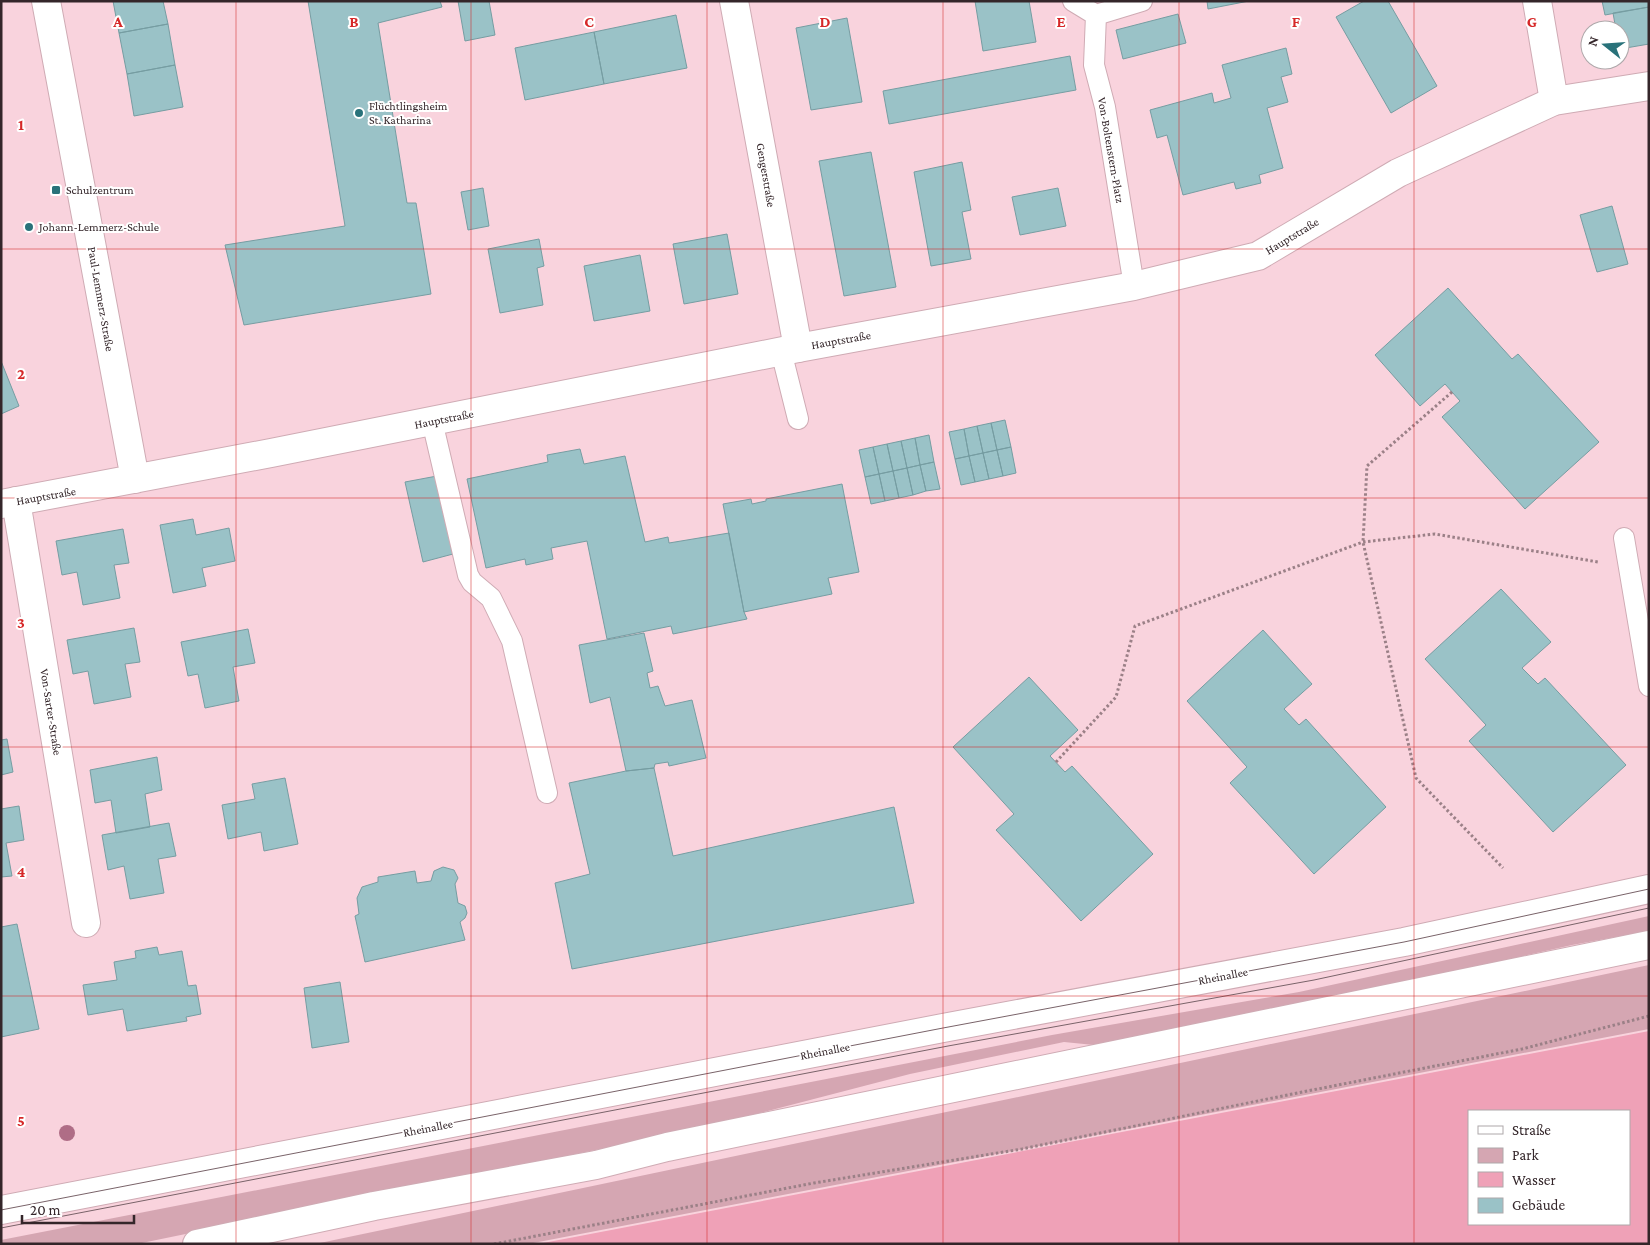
<svg xmlns="http://www.w3.org/2000/svg" width="1650" height="1245" font-family="'Crimson Pro',serif">
<style>
.green{fill:#d5a6b2}
.water{fill:#efa1b7;fill-rule:evenodd}
.building{fill:#9ac2c7;stroke:#769da2}
.lines{fill:none;stroke-linecap:round;stroke-linejoin:round}
.lane-casing{stroke:#cfabb4;stroke-width:22}
.street-casing{stroke:#cfabb4;stroke-width:30}
.secondary-casing{stroke:#cfabb4;stroke-width:30}
.path{stroke:#9b8087;stroke-width:3;stroke-dasharray:2.5 2.5;stroke-linecap:butt}
.lane{stroke:#fff;stroke-width:20}
.street{stroke:#fff;stroke-width:28}
.secondary{stroke:#fff;stroke-width:28}
.tram{stroke:#796369;stroke-width:1}
.tree{fill:#af6d86}
.grid{fill:none;stroke:#d62828;stroke-width:1;stroke-opacity:0.55}
.poi-dot{fill:#29727a;stroke:#fff;stroke-width:2}
.labels{text-anchor:middle;dominant-baseline:central;stroke-width:4;stroke-linejoin:round;paint-order:stroke}
.poi-label{font-size:12px;fill:#34262a;stroke:#fff;text-anchor:start}
.street-label{font-size:12px;fill:#34262a;stroke:#fff}
.grid-label{font-size:16px;text-anchor:middle;font-weight:bold;fill:#d62828;stroke:#fff;stroke-width:4;stroke-linejoin:round;paint-order:stroke}
</style>
<rect width="100%" height="100%" fill="#f9d3dd"/>
<!-- green -->
<path class="green" d="M1649,916v15l-77,14 -146,33 -322,68 -40,-4 -154,32 -207,54 -566,116h-136v-4l1051,-205 247,-43z
M1649,965v64l-1121,215h-213z"/>
<!-- water -->
<path class="water" d="M1649,1031v213h-1111zM1469,1111h160v113h-160z"/>
<!-- building -->
<path class="building" d="M113,1h50l5,23 -49,9z
M308,1h132l2,6 -64,16 29,180h9l15,91 -187,31 -19,-80 120,-19z
M458,1h31l6,34 -30,6z
M975,1h54l7,41 -53,9z
M1207,1h42l-41,8z
M1364,1h24l49,85 -46,27 -55,-96z
M1602,1h47v6l-44,8z
M1649,7v37l-29,5v-19h-4l-3,-17z
M1178,14l8,29 -63,16 -7,-29z
M676,15l11,53 -83,16 -10,-52z
M847,18l15,84 -51,8 -15,-82z
M168,24l7,41 -48,9 -8,-41z
M594,32l10,52 -79,16 -10,-52z
M1286,48l6,26 -11,3 7,25 -21,6 16,60 -24,7 2,8 -25,6 -2,-7 -51,13 -16,-60 -10,3 -7,-28 62,-17 2,10 17,-5 -9,-33z
M1070,56l6,34 -187,34 -6,-33z
M175,65l8,42 -49,9 -7,-42z
M871,152l25,135 -52,9 -25,-135z
M962,162l9,48 -9,2 9,47 -40,7 -17,-94z
M483,188l6,38 -21,4 -7,-38z
M1058,188l8,38 -46,9 -8,-38z
M1612,206l16,58 -31,8 -17,-57z
M727,234l11,60 -54,10 -11,-60z
M539,239l5,27 -7,2 6,37 -43,8 -12,-64z
M640,255l10,56 -56,10 -10,-55z
M1448,288l64,71 6,-5 81,88 -74,67 -83,-92 18,-16 -15,-17 -25,22 -45,-51z
M1,361l18,45 -18,8z
M1005,420l6,27 -14,3 -6,-27z
M991,423l6,27 -14,3 -6,-27z
M977,426l6,27 -14,3 -5,-27z
M964,429l5,27 -14,3 -6,-27z
M929,435l5,27 -14,3 -5,-27z
M915,438l5,27 -13,3 -6,-27z
M901,441l6,27 -14,3 -6,-27z
M887,444l6,27 -14,3 -6,-27z
M873,447l6,27 -14,3 -6,-27z
M1011,447l5,26 -13,3 -6,-26z
M580,449l4,15 41,-8 20,86 23,-5 1,6 60,-10 15,79 3,7 -74,15 -2,-8 -64,13 -20,-98 -36,7 2,11 -27,6 -1,-6 -39,9 -19,-89 81,-17 -1,-7z
M997,450l6,26 -14,3 -6,-26z
M983,453l6,26 -14,3 -6,-26z
M969,456l6,26 -14,3 -6,-26z
M934,462l6,27 -14,2 -6,-26z
M920,465l6,26 -13,4 -6,-27z
M907,468l6,27 -14,3 -6,-27z
M893,471l6,27 -14,3 -6,-27z
M879,474l6,27 -14,3 -6,-27z
M437,476l16,78 -30,8 -18,-80z
M842,484l17,88 -31,6 4,16 -88,18 -21,-108 28,-5 1,5 14,-3v-2z
M193,519l3,16 33,-7 6,33 -33,7 4,18 -33,7 -13,-68z
M123,529l6,34 -15,2 6,33 -37,7 -6,-33 -15,3 -6,-34z
M1501,589l50,53 -29,26 16,16 7,-6 81,87 -73,67 -84,-91 17,-16 -61,-66z
M134,628l6,34 -15,2 6,33 -37,7 -6,-33 -15,3 -6,-34z
M248,629l7,34 -22,4 6,34 -34,7 -7,-34 -10,2 -7,-34z
M1263,630l49,54 -28,25 15,16 7,-6 80,88 -72,67 -84,-91 17,-16 -60,-66z
M644,633l9,38 -6,2 3,15 8,-2 7,20 27,-6 14,58 -37,8 -1,-4 -13,2 -1,4 -28,3 -16,-74 -20,6 -11,-58z
M1029,677l49,53 -28,26 15,16 7,-6 81,88 -72,67 -85,-91 18,-16 -61,-67z
M7,739l6,33 -12,3v-35z
M157,757l5,33 -17,4 5,33 -34,6 -5,-33 -16,3 -5,-33z
M654,768l19,88 221,-49 20,96 -342,66 -17,-86 35,-9 -21,-91 57,-12z
M285,778l13,66 -34,7 -3,-19 -33,7 -6,-34 33,-6 -3,-15z
M19,806l5,34 -18,3 6,33 -11,1v-68z
M169,823l7,33 -18,3 6,34 -34,6 -6,-33 -16,4 -6,-35z
M443,867l11,3 4,8 -3,6 3,19 7,3 2,7 -2,5 -5,4 5,18 -100,22 -10,-46 4,-2 -2,-16 5,-11 16,-5v-5l37,-6 2,12 14,-2 3,-10z
M17,924l22,105 -38,8v-110z
M157,947l2,8 23,-4 6,35 8,-1 5,29 -15,3 1,4 -60,10 -4,-22 -35,6 -5,-30 34,-5 -3,-18 22,-4 -1,-7z
M340,982l9,60 -37,6 -8,-60z"/>
<g class="lines">
<defs>
<path id="lane" d="M1073,1l23,14 46,-14
M1096,15l-2,50 11,42 29,179
M781,351l17,68
M432,421l36,154 4,7 19,16 21,43 35,152
M1624,538l25,148"/>
<path id="street" d="M734,1l64,347
M1537,1l17,100
M16,501l70,422
M1,1210l942,-182 461,-86 245,-53
M197,1244l177,-38 222,-41 71,-18 982,-202"/>
<path id="secondary" d="M46,1l89,478
M1,504l270,-51 527,-105 336,-62 124,-30 140,-83 156,-72 95,-15"/>
</defs>
<!-- lane casing -->
<use href="#lane" class="lane-casing"/>
<!-- street casing -->
<use href="#street" class="street-casing"/>
<!-- secondary casing -->
<use href="#secondary" class="secondary-casing"/>
<!-- path -->
<path class="path" d="M1452,392l-85,74 -4,76 53,236 87,90
M1056,762l60,-65 19,-71 228,-84 72,-8 163,28
M494,1244l320,-61 208,-34 270,-55 230,-45 127,-33"/>
<!-- lane -->
<use href="#lane" class="lane"/>
<!-- street -->
<use href="#street" class="street"/>
<!-- secondary -->
<use href="#secondary" class="secondary"/>
<!-- tram -->
<path class="tram" d="M1,1210l942,-182 461,-86 245,-53
M1,1228l947,-182 366,-66 335,-72"/>
</g>
<!-- trees -->
<circle class="tree" cx="67" cy="1133" r="8"/>
<!-- grid -->
<path class="grid" d="M236,1v1243M471,1v1243M707,1v1243M943,1v1243M1179,1v1243M1414,1v1243M1,249h1648M1,498h1648M1,747h1648M1,996h1648"/>
<!-- markers -->
<g class="poi-dot">
<circle cx="359" cy="113" r="5"/>
<rect x="51" y="185" width="10" height="10" rx="2.5"/>
<circle cx="29" cy="227" r="5"/>
</g>
<g class="labels">
<!-- poi labels -->
<g class="poi-label">
<text x="369" y="106">Flüchtlingsheim<tspan x="369" dy="14">St. Katharina</tspan></text>
<text x="66" y="190">Schulzentrum</text>
<text x="39" y="227">Johann-Lemmerz-Schule</text>
</g>
<!-- street labels -->
<g class="street-label">
<text transform="translate(1111 150) rotate(80)">Von-Boltenstern-Platz</text>
<text transform="translate(766 175) rotate(80)">Gengerstraße</text>
<text transform="translate(1292 236) rotate(-31)">Hauptstraße</text>
<text transform="translate(101 299) rotate(80)">Paul-Lemmerz-Straße</text>
<text transform="translate(841 340) rotate(-10)">Hauptstraße</text>
<text transform="translate(444 419) rotate(-11)">Hauptstraße</text>
<text transform="translate(46 496) rotate(-10)">Hauptstraße</text>
<text transform="translate(51 712) rotate(81)">Von-Sarter-Straße</text>
<text transform="translate(1223 976) rotate(-11)">Rheinallee</text>
<text transform="translate(825 1051) rotate(-11)">Rheinallee</text>
<text transform="translate(428 1128) rotate(-11)">Rheinallee</text>
</g>
</g>
<g class="grid-label">
<text x="118" y="27">A</text>
<text x="354" y="27">B</text>
<text x="589" y="27">C</text>
<text x="825" y="27">D</text>
<text x="1061" y="27">E</text>
<text x="1296" y="27">F</text>
<text x="1532" y="27">G</text>
<text x="21" y="130">1</text>
<text x="21" y="379">2</text>
<text x="21" y="628">3</text>
<text x="21" y="877">4</text>
<text x="21" y="1126">5</text>
</g>
<!-- border -->
<rect width="1650" height="1245" fill="none" stroke="#34262a" stroke-width="5"/>
<!-- legend -->
<rect x="1468" y="1110" width="162" height="115" fill="#ffffff" stroke="#aea8aa"/>
<rect x="1478" y="1126" width="25" height="8" fill="#ffffff" stroke="#aea8aa"/>
<text x="1512" y="1135" font-size="15" fill="#34262a">Straße</text>
<rect x="1478" y="1148" width="25" height="15" fill="#d5a6b2" stroke="#aea8aa"/>
<text x="1512" y="1160" font-size="15" fill="#34262a">Park</text>
<rect x="1478" y="1172" width="25" height="15" fill="#efa1b7" stroke="#aea8aa"/>
<text x="1512" y="1185" font-size="15" fill="#34262a">Wasser</text>
<rect x="1478" y="1198" width="25" height="15" fill="#9ac2c7" stroke="#aea8aa"/>
<text x="1512" y="1210" font-size="15" fill="#34262a">Gebäude</text>
<!-- north arrow -->
<g transform="translate(1605 45) rotate(287)"><circle r="24" fill="#ffffff" stroke="#aea8aa"/>
<path d="M0-4L9 19L0 12L-9 19Z" fill="#29727a"/>
<text y="-8" font-size="14" font-weight="bold" text-anchor="middle" fill="#34262a">N</text>
</g>
<!-- scale -->
<path d="M22 1215v8h112v-8" fill="none" stroke="#34262a" stroke-width="2.5"/>
<text x="30" y="1215" font-size="15" fill="#34262a" stroke="#ffffff" stroke-width="4" paint-order="stroke">20 m</text>
</svg>
